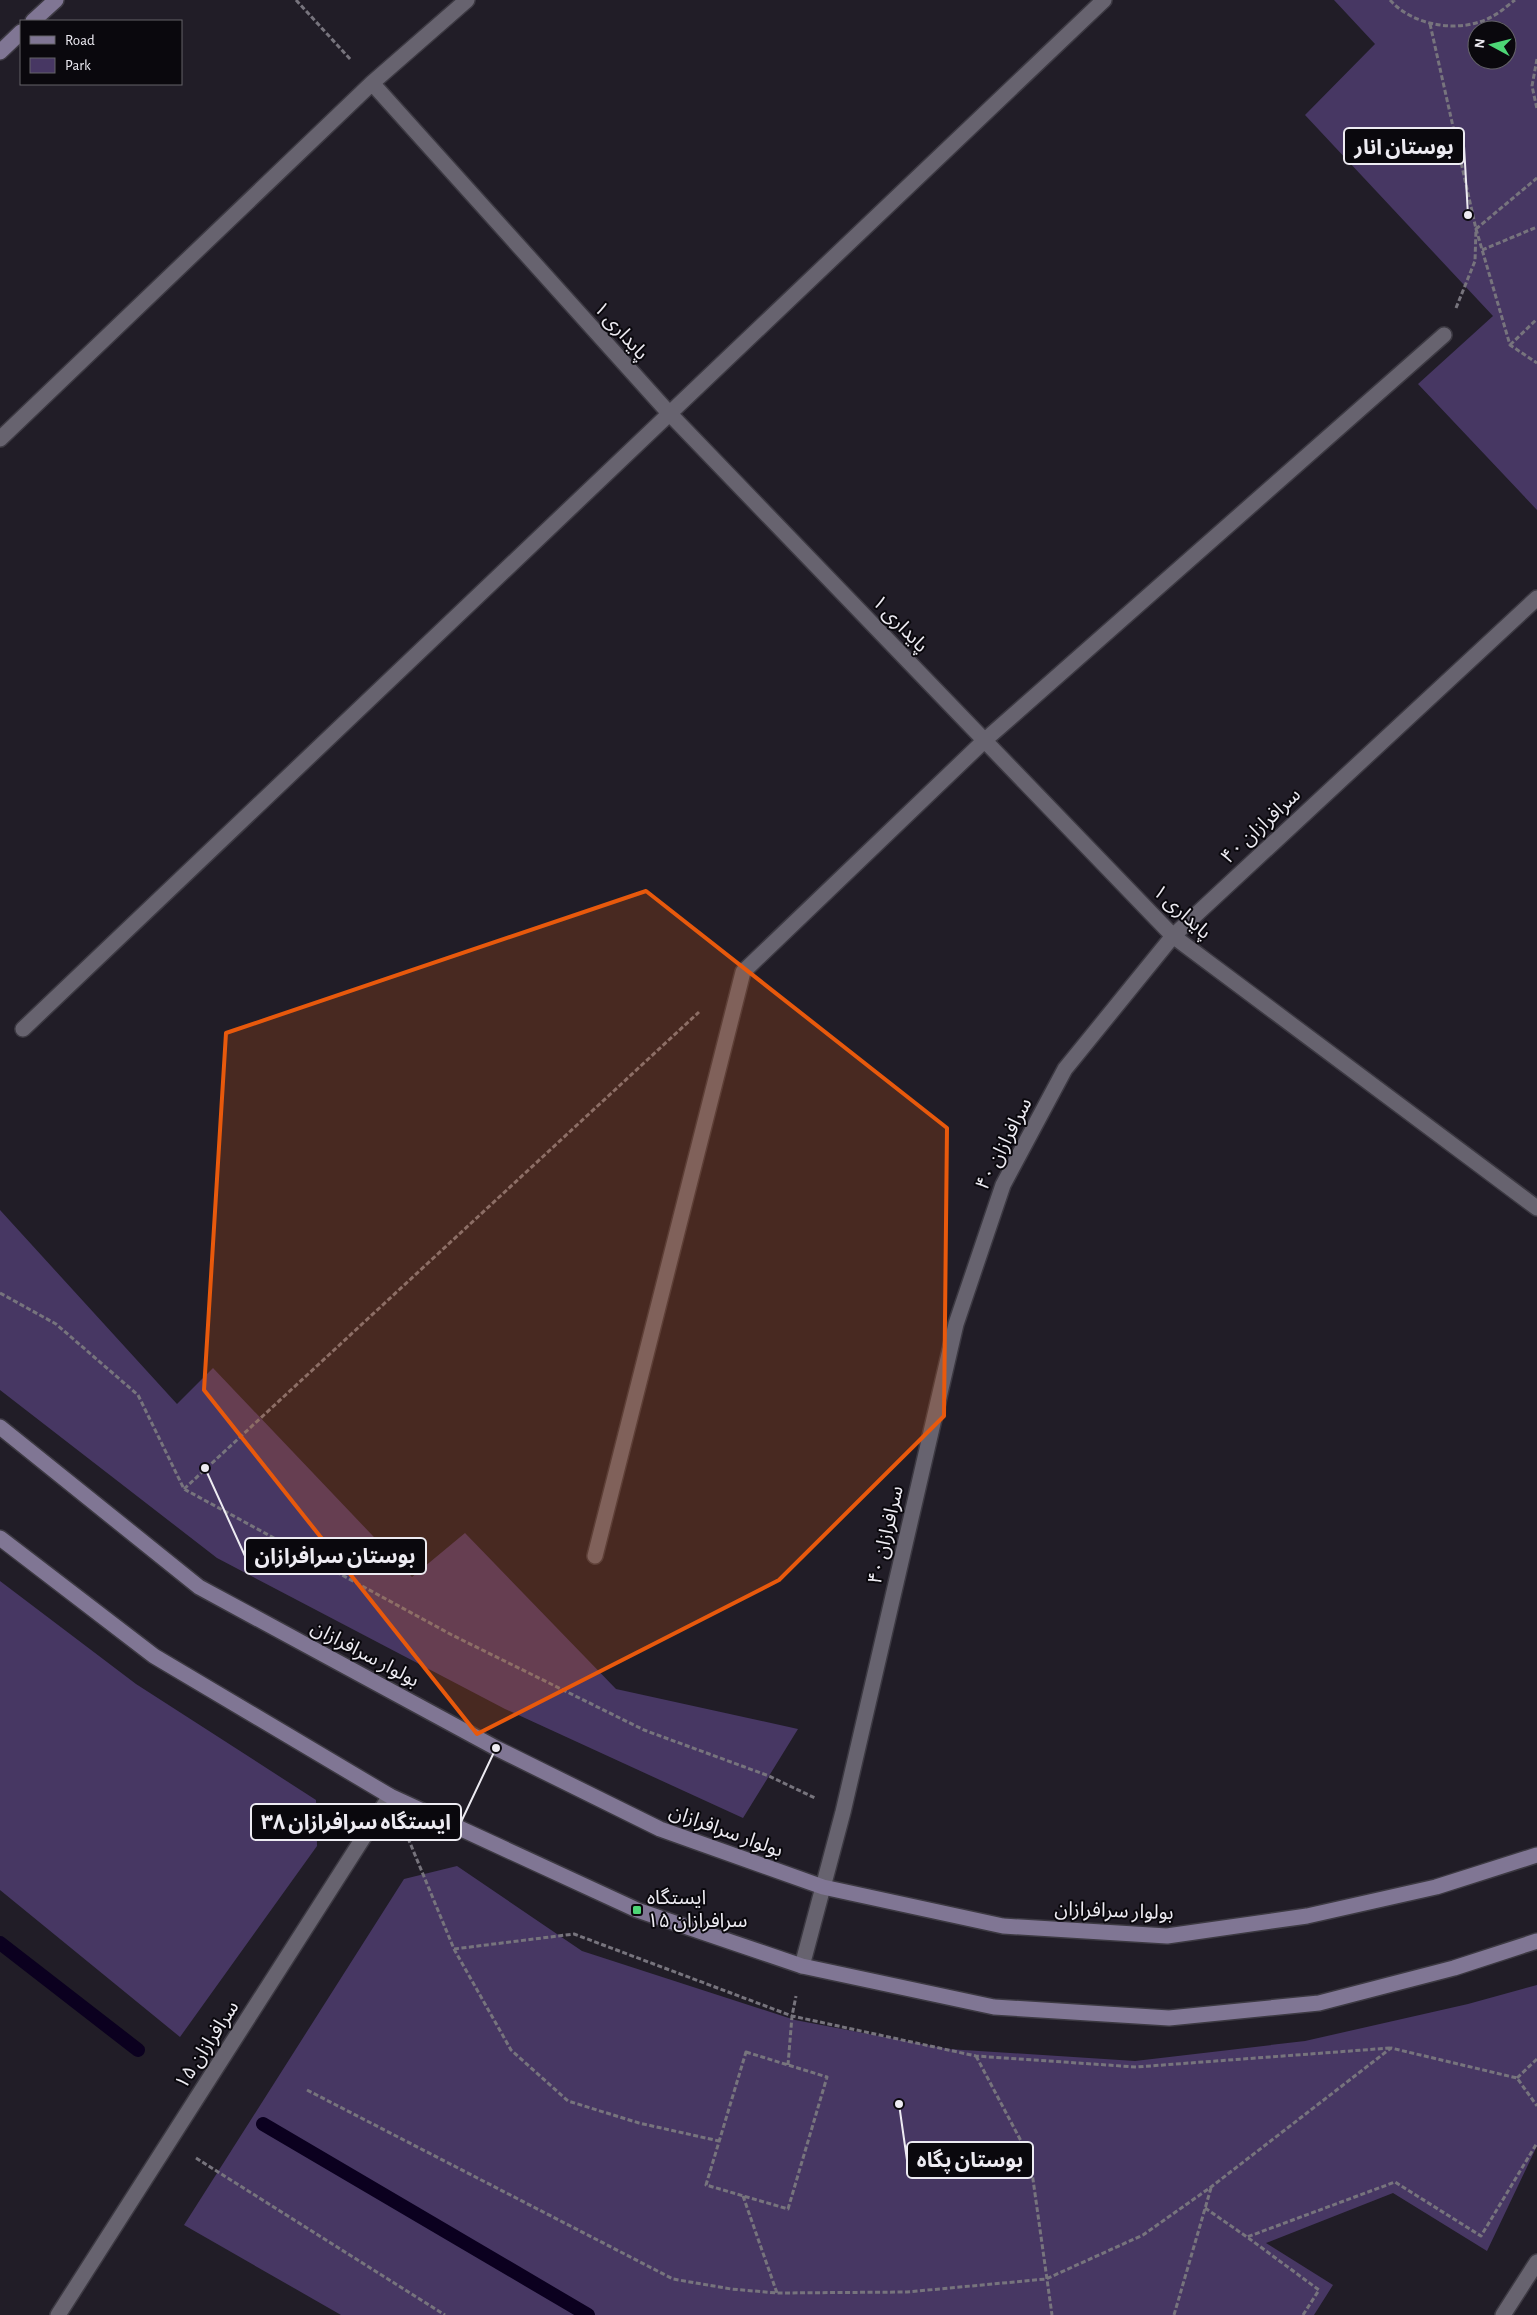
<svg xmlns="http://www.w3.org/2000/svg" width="1537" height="2315" font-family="'Alegreya Sans','Noto Sans Arabic',sans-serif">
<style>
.green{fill:#473763;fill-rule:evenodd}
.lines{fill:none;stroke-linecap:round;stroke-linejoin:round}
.stream{stroke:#0b001f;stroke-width:14}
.street-casing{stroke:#3c3942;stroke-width:18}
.secondary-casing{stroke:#3c3942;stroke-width:18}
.path{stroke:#77747d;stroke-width:3;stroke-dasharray:5 2.5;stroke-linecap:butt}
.street{stroke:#67636f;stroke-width:15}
.secondary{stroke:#807694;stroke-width:15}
.marked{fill:#e8590c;fill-opacity:0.2;stroke:#e8590c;stroke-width:4;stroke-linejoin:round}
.poi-dot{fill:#4dd676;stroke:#0a080d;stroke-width:2}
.labels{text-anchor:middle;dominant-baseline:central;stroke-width:4;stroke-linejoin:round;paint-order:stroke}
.street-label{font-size:20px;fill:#edebf2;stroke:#0a080d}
.poi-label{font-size:20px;fill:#edebf2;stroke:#0a080d;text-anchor:start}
.leader{fill:none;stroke:#edebf2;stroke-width:2}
.callout-dot{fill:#edebf2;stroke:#0a080d;stroke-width:2}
.callout{fill:#0a080d;stroke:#edebf2;stroke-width:2}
.callout-label{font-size:21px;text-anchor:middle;font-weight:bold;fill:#edebf2}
</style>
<rect width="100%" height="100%" fill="#211d27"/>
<!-- green -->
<path class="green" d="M1334,0h203v510l-119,-126 75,-68 -188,-201 70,-71zM1477,30h30v30h-30z
M0,1210l177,194 36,-36 199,209 53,-44 151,156 182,40 -55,89 -238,-109 -288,-151 -217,-168z
M0,1581l136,103 180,116 1,46 -137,191 -180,-147z
M457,1866l125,85 213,69 153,29 187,12 170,-20 163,-37 69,-19v161l-50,105 -94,-58 -127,50 67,42 -19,30h-973l-157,-90 220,-346z"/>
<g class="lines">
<!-- stream -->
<path class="stream" d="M0,1943l138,107
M263,2124l325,191"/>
<defs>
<path id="street" d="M372,83l296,329 505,524 364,272
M0,439l372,-356 95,-83
M23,1029l1081,-1029
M595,1556l148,-584 242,-232 459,-405
M802,1966l41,-154 113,-488 47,-139 62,-116 108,-133 364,-338
M58,2315l332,-519
M1503,2315l34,-53"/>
<path id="secondary" d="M33,21l23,-21
M0,52l21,-20
M0,1427l199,160 297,161 164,81 163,58 180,39 164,10 140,-20 129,-29 101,-32
M0,1538l154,118 236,140 247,114 165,56 192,41 175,11 150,-15 135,-35 83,-27"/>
</defs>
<!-- street casing -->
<use href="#street" class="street-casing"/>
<!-- secondary casing -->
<use href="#secondary" class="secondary-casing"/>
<!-- path -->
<path class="path" d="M296,0l55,60
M1390,0c24,27 72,34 103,16 8,-4 15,-11 22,-16
M1430,24l46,205 34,116 27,18
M1537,59l-5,27 5,23
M1482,250l55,-23
M1456,308l19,-47 1,-32 61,-51
M1510,345l27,-26
M0,1293l56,31 82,71 46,94 268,146 192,95 125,46 46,22
M184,1489l515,-477
M408,1838l46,111 57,101 57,51 71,22 80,18
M454,1949l120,-15 218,82 184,40 160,11 254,-19
M746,2052l81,25 -39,132 -82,-24z
M976,2056l54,102 22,157
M788,2065l4,-49 4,-20
M1517,2078l20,-19
M307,2090l366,189 58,10 46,4 130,-1 139,-13 97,-44 68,-48 180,-139 126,30 20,28
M196,2158l249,157
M743,2196l34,97
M1205,2208l42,29
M1174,2315l37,-127
M1303,2315l16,-25 -72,-53 148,-55 86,54 56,-93"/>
<!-- street -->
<use href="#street" class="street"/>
<!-- secondary -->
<use href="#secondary" class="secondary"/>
</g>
<!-- marked area -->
<path class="marked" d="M646,891l301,237 -3,288 -165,164 -302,154 -273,-344 22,-357z"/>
<!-- markers -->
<rect class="poi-dot" x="632" y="1905" width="10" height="10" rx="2.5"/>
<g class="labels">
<!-- street labels -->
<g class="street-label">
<text transform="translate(621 331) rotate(48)">پایداری ۱</text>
<text transform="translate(900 624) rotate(46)">پایداری ۱</text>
<text transform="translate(1261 826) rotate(-43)">سرافرازان ۴۰</text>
<text transform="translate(1182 912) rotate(42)">پایداری ۱</text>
<text transform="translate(1004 1144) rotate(-63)">سرافرازان ۴۰</text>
<text transform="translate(886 1535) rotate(-77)">سرافرازان ۴۰</text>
<text transform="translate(365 1654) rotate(28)">بولوار سرافرازان</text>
<text transform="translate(726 1831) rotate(20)">بولوار سرافرازان</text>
<text transform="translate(1114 1911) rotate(2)">بولوار سرافرازان</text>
<text transform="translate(207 2045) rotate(-57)">سرافرازان ۱۵</text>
</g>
<!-- poi labels -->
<g class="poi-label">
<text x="647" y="1898">ایستگاه<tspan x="647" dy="23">سرافرازان ۱۵</tspan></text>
</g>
</g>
<!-- callouts -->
<path class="leader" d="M1468 215L1464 146M205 1468L245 1556M496 1748L461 1822M899 2104L907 2160"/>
<g class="callout-dot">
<circle cx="1468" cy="215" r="5"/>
<circle cx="205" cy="1468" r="5"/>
<circle cx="496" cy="1748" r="5"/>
<circle cx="899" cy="2104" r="5"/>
</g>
<g class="callout">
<rect x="1344" y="128" width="120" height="36" rx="5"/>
<rect x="245" y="1538" width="181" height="36" rx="5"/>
<rect x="251" y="1804" width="210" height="36" rx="5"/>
<rect x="907" y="2142" width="126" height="36" rx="5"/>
</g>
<g class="callout-label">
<text x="1404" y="154">بوستان انار</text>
<text x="335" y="1563">بوستان سرافرازان</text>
<text x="356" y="1829">ایستگاه سرافرازان ۳۸</text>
<text x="970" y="2167">بوستان پگاه</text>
</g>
<!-- legend -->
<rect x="20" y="20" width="162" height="65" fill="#0a080d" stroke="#656369"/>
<rect x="30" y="36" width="25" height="8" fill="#807694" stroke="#656369"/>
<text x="65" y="45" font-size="15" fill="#edebf2">Road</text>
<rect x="30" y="58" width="25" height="15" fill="#473763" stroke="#656369"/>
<text x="65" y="70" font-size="15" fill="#edebf2">Park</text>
<!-- north arrow -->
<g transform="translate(1492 45) rotate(277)"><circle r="24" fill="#0a080d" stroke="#656369"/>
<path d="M0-4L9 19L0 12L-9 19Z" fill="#4dd676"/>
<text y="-8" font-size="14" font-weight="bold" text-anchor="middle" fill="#edebf2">N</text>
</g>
</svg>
